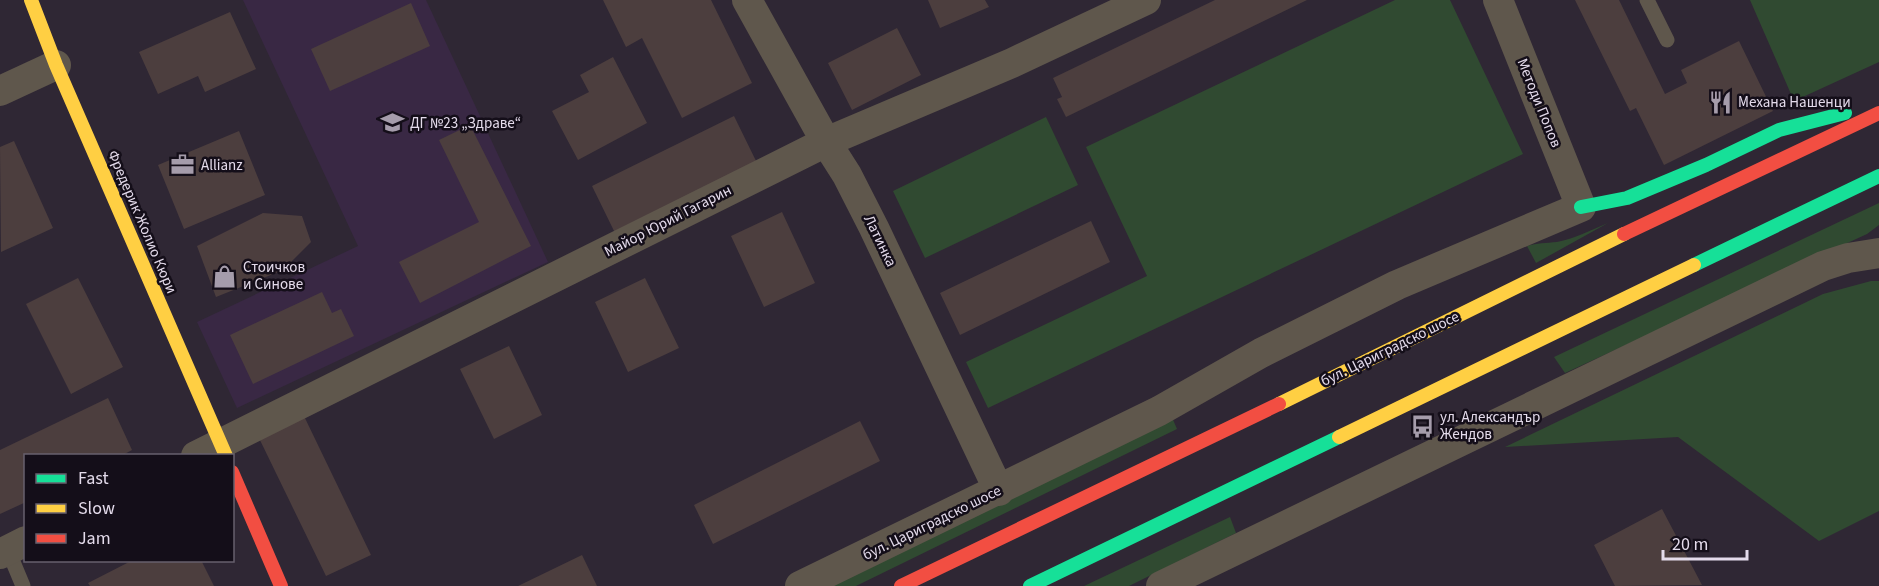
<svg xmlns="http://www.w3.org/2000/svg" width="1879" height="586" font-family="'Source Sans 3',sans-serif">
<style>
.built{fill:#392844}
.green{fill:#304a31}
.building{fill:#4c3e3e}
.lines{fill:none;stroke-linecap:round;stroke-linejoin:round}
.lane{stroke:#5f574c;stroke-width:15}
.street{stroke:#5f574c;stroke-width:30}
.fast{stroke:#16e098;stroke-width:14}
.slow{stroke:#ffcf43;stroke-width:14}
.jam{stroke:#f24e42;stroke-width:14}
.labels{text-anchor:middle;dominant-baseline:central;stroke-width:5;stroke-linejoin:round;paint-order:stroke}
.poi-label{font-size:15px;fill:#e4dbeb;stroke:#140e19;text-anchor:start}
.street-label{font-size:15px;fill:#e4dbeb;stroke:#140e19}
</style>
<rect width="100%" height="100%" fill="#2f2734"/>
<!-- built -->
<path class="built" d="M243,0h183l122,262 -311,146 -40,-86 161,-76z"/>
<!-- green -->
<path class="green" d="M1395,0h55l73,154 -535,254 -22,-46 181,-86 -61,-129z
M1750,0h129v62l-85,39z
M1046,117l32,68 -153,73 -32,-67z
M1879,203v22l-12,9 -302,139 -11,-16z
M1608,223l-72,40 -9,-17c10,-3 19,-3 30,-4 17,-3 34,-12 51,-19z
M1871,281h8v230l-60,30 -141,-104 -173,10 318,-153z
M1171,415l6,14 -321,157h-35z
M1230,517l6,16 -107,53h-45z"/>
<!-- building -->
<path class="building" d="M603,0h108l41,83 -70,35 -40,-80 -16,9z
M928,0h57l4,7 -49,21z
M1215,0h92l-241,117 -9,-18 5,-2 -9,-19z
M1575,0h44l46,94 22,-11 -6,-13 58,-29 34,70 -109,54 -28,-57 -6,3z
M411,3l19,43 -100,45 -19,-42z
M230,12l26,57 -51,23 -7,-16 -40,18 -19,-42z
M897,28l24,47 -69,35 -24,-47z
M613,57l34,66 -69,37 -26,-49 37,-19 -9,-17z
M734,116l24,49 -142,70 -24,-49z
M470,125l61,121 -111,57 -21,-41 80,-40 -40,-82z
M239,131l26,64 -81,34 -26,-64z
M14,141l39,87 -52,24 -1,-105z
M782,212l33,71 -51,24 -33,-71z
M263,213l39,3 9,26 -28,28 -67,27 -19,-51z
M1091,221l19,41 -150,73 -20,-42z
M78,278l45,89 -52,27 -45,-90z
M645,278l34,70 -51,24 -33,-70z
M322,292l10,21 9,-4 13,27 -101,48 -23,-49z
M509,346l33,69 -48,24 -34,-70z
M108,398l24,52 -11,6h-95v46l-26,12v-64z
M303,414l68,141 -45,21 -68,-140z
M860,421l20,40 -167,83 -19,-39z
M1662,509l40,76 -87,1 -21,-41z
M582,555l15,31h-79z
M133,560h68l13,26h-124l-2,-3z"/>
<g class="lines">
<!-- lane -->
<path class="lane" d="M1647,0l20,40
M8,550l15,36"/>
<!-- street -->
<path class="street" d="M747,0l79,142 21,33 27,53 125,263
M0,91l56,-26
M196,456l630,-314 186,-79 134,-63
M0,554l26,-13
M800,586l359,-175 102,-58 136,-68 184,-78 -83,-207
M1161,586l662,-320 25,-8 31,-5"/>
<!-- fast -->
<path class="fast" d="M1581,207l46,-9 79,-33 73,-35 66,-17
M1694,265l185,-89
M1030,586l309,-149"/>
<!-- slow -->
<path class="slow" d="M31,0l25,65 170,391
M1279,404l345,-170
M1339,437l355,-172"/>
<!-- jam -->
<path class="jam" d="M1624,234l255,-121
M232,472l49,114
M901,586l378,-182"/>
</g>
<!-- icons -->
<defs>
<symbol id="restaurant-bare" viewBox="-9 -9 18 18"><path d="M-5-6h1v4h1v-4h1v4h1v-4h1v5L-1.5 .5V6h-2V.5L-5-1ZM5-6V6H3V1.5H1.5Q1.5-4 5-6Z" fill="#a59cab" stroke="#140e19" stroke-width="2.5" paint-order="stroke"/></symbol>
<symbol id="school-bare" viewBox="-9 -9 18 18"><path d="M0-5L7-2L0 1L-7-2ZM-4 1L0 2.5L4 1V4Q0 6-4 4Z" fill="#a59cab" stroke="#140e19" stroke-width="2.5" paint-order="stroke"/></symbol>
<symbol id="office-bare" viewBox="-9 -9 18 18"><path d="M-6-3h4V-5.5h4V-3h4V5H-6ZM-1-4.5V-3h2v-1.5ZM-6 0V1H6V0Z" fill="#a59cab" stroke="#140e19" stroke-width="2.5" paint-order="stroke"/></symbol>
<symbol id="shop-bare" viewBox="-9 -9 18 18"><path d="M-5-2.5h2.3a2.7 3.5 0 0 1 5.4 0H5L5.5 6h-11ZM-1.5-2.5h3a1.5 2.3 0 0 0-3 0Z" fill="#a59cab" stroke="#140e19" stroke-width="2.5" paint-order="stroke"/></symbol>
<symbol id="bus-bare" viewBox="-9 -9 18 18"><path d="M-5-6H5V4H4V6H2V4H-2V6H-4V4H-5ZM-3.5-4V0h7V-4ZM-3.5 1.2v1.5H-2V1.2ZM2 1.2v1.5H3.5V1.2Z" fill="#a59cab" stroke="#140e19" stroke-width="2.5" paint-order="stroke"/></symbol>
</defs>
<g fill-rule="evenodd">
<use href="#restaurant-bare" x="1704" y="86" width="33" height="33"/>
<use href="#school-bare" x="376" y="106" width="33" height="33"/>
<use href="#office-bare" x="166" y="148" width="33" height="33"/>
<use href="#shop-bare" x="208" y="260" width="33" height="33"/>
<use href="#bus-bare" x="1406" y="410" width="33" height="33"/>
</g>
<g class="labels">
<!-- poi labels -->
<g class="poi-label">
<text x="1738" y="102">Механа Нашенци</text>
<text x="410" y="123">ДГ №23 „Здраве“</text>
<text x="201" y="165">Allianz</text>
<text x="243" y="267">Стоичков<tspan x="243" dy="17">и Синове</tspan></text>
<text x="1440" y="417">ул. Александър<tspan x="1440" dy="17">Жендов</tspan></text>
</g>
<!-- street labels -->
<g class="street-label">
<text transform="translate(1539 103) rotate(68)">Методи Попов</text>
<text transform="translate(668 221) rotate(-27)">Майор Юрий Гагарин</text>
<text transform="translate(142 222) rotate(67)">Фредерик Жолио Кюри</text>
<text transform="translate(880 241) rotate(64)">Латинка</text>
<text transform="translate(1390 349) rotate(-26)">бул. Цариградско шосе</text>
<text transform="translate(932 523) rotate(-26)">бул. Цариградско шосе</text>
</g>
</g>
<!-- legend -->
<rect x="24" y="454" width="210" height="108" fill="#140e19" stroke="#67606d" stroke-width="1.5"/>
<rect x="36" y="474" width="30" height="9" fill="#16e098" stroke="#67606d" stroke-width="1.5"/>
<text x="78" y="484" font-size="18" fill="#e4dbeb">Fast</text>
<rect x="36" y="504" width="30" height="9" fill="#ffcf43" stroke="#67606d" stroke-width="1.5"/>
<text x="78" y="514" font-size="18" fill="#e4dbeb">Slow</text>
<rect x="36" y="534" width="30" height="9" fill="#f24e42" stroke="#67606d" stroke-width="1.5"/>
<text x="78" y="544" font-size="18" fill="#e4dbeb">Jam</text>
<!-- scale -->
<path d="M1663 550v9h84v-9" fill="none" stroke="#e4dbeb" stroke-width="3"/>
<text x="1672" y="550" font-size="18" fill="#e4dbeb" stroke="#140e19" stroke-width="4.5" paint-order="stroke">20 m</text>
</svg>
